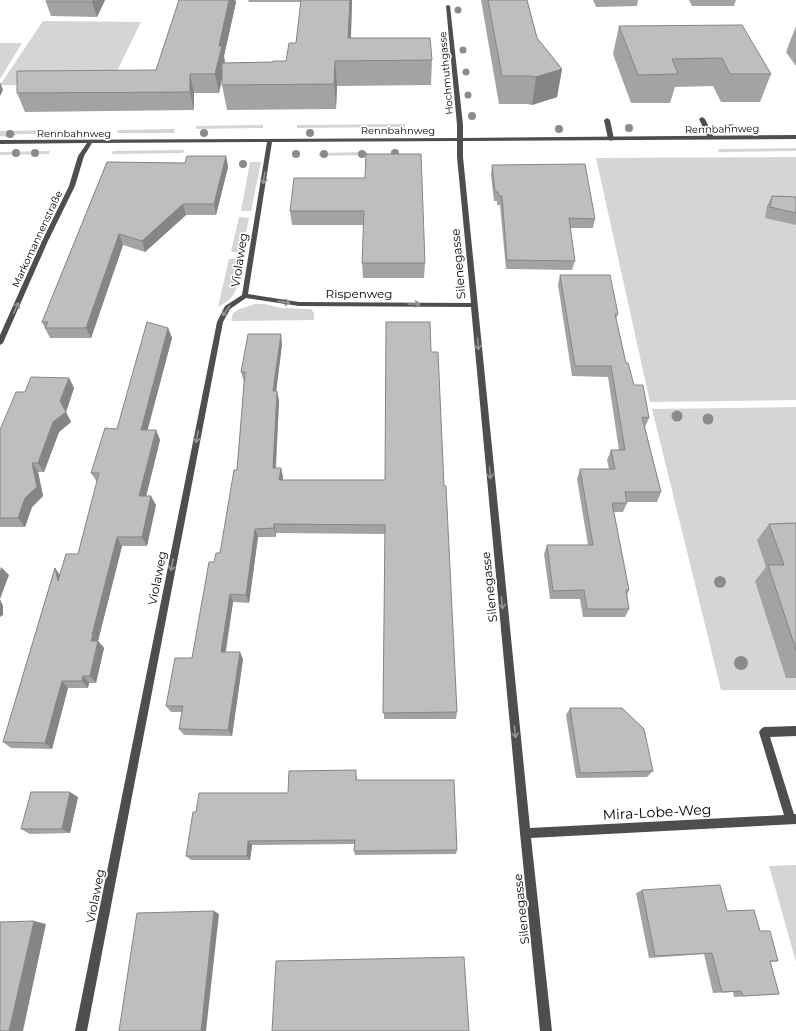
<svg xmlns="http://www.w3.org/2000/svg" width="796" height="1031" font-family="Montserrat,sans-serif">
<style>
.green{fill:#d5d5d5}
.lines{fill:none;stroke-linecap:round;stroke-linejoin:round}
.lane{fill:#4e4e4e;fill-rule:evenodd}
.street{fill:#4e4e4e;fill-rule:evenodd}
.tree{fill:#8b8b8b}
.wall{fill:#a3a3a3}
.shaded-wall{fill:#858585}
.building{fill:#bebebe;stroke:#858585}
.oneway{stroke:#959595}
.labels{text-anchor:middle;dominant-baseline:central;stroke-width:3.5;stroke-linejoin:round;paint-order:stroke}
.far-street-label{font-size:10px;fill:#000;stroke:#fff}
.street-label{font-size:12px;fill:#000;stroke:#fff}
.near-street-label{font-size:14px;fill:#000;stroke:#fff}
</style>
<rect width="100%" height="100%" fill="#fff"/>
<!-- green -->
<path class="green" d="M43,21l98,1 -24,49 -16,15 -101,-1z
M0,43h22l-22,36z
M405,124v3l-108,1v-3z
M263,125v3l-67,1v-3z
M175,129l-1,4h-57l1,-3z
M63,130l-1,4h-45l-4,3 -13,-1v-5z
M796,148v3l-77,1 -1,-3z
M184,150l-1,3 -71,1 1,-3z
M50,151l-1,3 -49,1v-3z
M367,152v3l-48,1v-3z
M796,157v243l-146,2 -54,-244z
M250,162h11l-10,49h-10z
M239,217l10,1 -7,34h-11z
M229,259h11c-3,25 1,36 -22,48z
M255,304h10l16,4 30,1 3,4v7l-83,1 2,-8 7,-4z
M796,407v283h-75l-69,-281z
M796,865v97l-27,-96z"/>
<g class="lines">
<!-- lane -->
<path class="lane" d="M702,117l3,2 9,19 -1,1 -5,-1 -9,-19z
M607,118l3,2 4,19 -3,2 -3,-2 -4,-19z"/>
<!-- street -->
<path class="street" d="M448,5l2,1 13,119v13l333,-3v4l-333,2v16l67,671 254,-13 -25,-83 2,-3 3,-2 32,-1v10l-26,1 24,77h2v10l-265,14 21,193h-12l-20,-198 -49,-526 -172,-1 -53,-8 -16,11 -7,13 -136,709h-12l142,-709 8,-16 17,-11 25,-153 -175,1 -8,13 -9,30 -27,55 -45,102 -3,2v-10l42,-94 27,-55 9,-30 9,-13 -87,1v-4l457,-2v-13l-11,-119zM457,141v16l14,146 -172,-1 -51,-8 24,-152z"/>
</g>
<!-- trees -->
<g class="tree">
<circle cx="458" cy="10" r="3.5"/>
<circle cx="463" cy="50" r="3.5"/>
<circle cx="466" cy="72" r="3.5"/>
<circle cx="468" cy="95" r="3.5"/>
<circle cx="472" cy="116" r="4"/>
<circle cx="629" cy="128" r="4"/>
<circle cx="731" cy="128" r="4"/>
<circle cx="559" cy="129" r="4"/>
<circle cx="204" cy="133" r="4"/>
<circle cx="310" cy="133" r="4"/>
<circle cx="10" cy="134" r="4"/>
<circle cx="16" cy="153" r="4"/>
<circle cx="35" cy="153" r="4"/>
<circle cx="395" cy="153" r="4"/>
<circle cx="296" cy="154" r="4"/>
<circle cx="324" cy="154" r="4"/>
<circle cx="362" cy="154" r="4"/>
<circle cx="243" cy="164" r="4"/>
<circle cx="677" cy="416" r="5.5"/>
<circle cx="708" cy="419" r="5.5"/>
<circle cx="720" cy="582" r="6"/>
<circle cx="741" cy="663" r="7"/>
</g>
<!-- wall -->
<path class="wall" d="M105,0l-8,17 -46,-1 -5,-14z
M179,0h56l1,2 -12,54 1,7 48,-1 13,-1 10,-18 5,-41h-52l-1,-2h104l-1,38 81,22 -1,25 -94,1 -1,23 -109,1 -5,-25v-8l-3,16h-25v17l-169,2 -8,-19 139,-23z
M481,0h46l10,38 25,31 -5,28 -25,8 -5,-1h-28z
M593,0h45l-1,6 -41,1z
M689,0h47l-2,6h-42z
M619,26l152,48 -11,28h-39l-8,-16 -38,1 -5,16h-39l-18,-49z
M796,26v40l-10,-14 1,-2v-1z
M226,156l2,11 -12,48h-30l-41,37 -22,-7 -32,93h-41l-8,-16 65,-160 78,1z
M492,165l103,54 -2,9h-23l5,33 -3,9 -66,-1 -6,-64h-3v-4h-3l-3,-26z
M365,178l60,85 -1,15h-61l-1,-15 2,-38h-72l-2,-14z
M772,196l24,1v28l-31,-7 2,-12z
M560,275l58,39 -2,5 10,44 8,22 15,33 -4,9 16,65 -4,10h-30v1l-4,9h-9l15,78 -2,5 2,14 -4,8h-42l-3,-18h-30l-6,-45 3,-9h41l-11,-66 3,-10h29l-2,-9 4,-10h8l-11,-73 -36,-1 -14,-91z
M168,328l4,10 -25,92h9l4,10 -14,56 10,9 -9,41h-25l-24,95 6,7 -8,35h-7l-1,5h-20l-16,61 -41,-1 -8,-6 52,-174 5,7 18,-21 19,-72 -6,-9 26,-44z
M282,344l-6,47h1l2,10 -3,67h5l2,10 -1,2h103l46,-128 13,134 13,226 -1,7h-72l1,-185 -109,-1v4h-18l-9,66 -16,-1 -7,50 17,7 -11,77 -48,-1 -5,-6 3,-17h-11l-5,-6 26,-48 22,-96 6,-9 17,-83 7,-88 -3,-10z
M69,378l5,10 -8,24 5,10 -12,10 -15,40h-6l5,24 -11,11 -7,20h-25v-97l25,-38z
M796,523v155h-10l-31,-97 11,-14 -9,-27 12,-16z
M570,708l83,63 -6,6 -71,1 -10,-63z
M357,776v4l100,70 -1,4 -101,1 -1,-4 1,-7 -103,1 -2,15h-59l-5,-4 10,-44 92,-19z
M78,797l-8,36 -40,1 -9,-5z
M642,890l85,21 33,20 18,30 -8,1 9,32 -45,3 -1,-5 -20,1 -9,-39 -55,4 -13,-65z"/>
<!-- shaded-wall -->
<path class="shaded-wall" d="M94,0h11l-8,17 -5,-15z
M229,0h6l1,2 -12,54 1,8 -6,29 -4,-19 4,-28z
M350,0h2l-2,63 -2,-25z
M335,61l2,25 -1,23 -2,-25z
M562,69l-5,28 -25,8 4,-28z
M190,74l4,19v17l-4,-18z
M0,82l3,8 -3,6z
M226,156l2,11 -12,48 -2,-11z
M183,204l3,11 -41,37 -3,-11z
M119,234l4,11 -32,93 -5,-10z
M168,328l4,10 -27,102 -4,-10z
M281,334l1,10 -7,57 -2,-10z
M69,378l5,10 -8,24 5,10 -12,10 -15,40 -6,-9z
M277,391l2,10 -4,77 -2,-10z
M156,430l4,10 -16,65 -5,-9z
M32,463l6,9 5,24 -11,11 -7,20 -7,-9z
M281,468l2,10 -2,11 -2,-9z
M151,496l5,9 -9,41 -5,-9z
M274,524l2,9v4l-2,-9z
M255,529l3,8 -9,66 -3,-8z
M117,537l5,9 -24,95 6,7 -8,35 -6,-7 2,-41z
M1,567l8,8 -9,24 3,7v9l-3,2v-46z
M55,568l6,9 -3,4z
M230,594l3,8 -9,57 -3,-7z
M240,652l3,7 -11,77 -4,-6z
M83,676l6,7 -1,5 -6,-7z
M62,681l6,7 -16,61 -7,-6z
M70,792l8,5 -8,36 -8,-4z
M248,841l4,4 -2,15 -3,-4z
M214,911l5,3 -13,117h-5z
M34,921l12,3 -23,107h-14z"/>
<!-- building -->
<path class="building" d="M47,0h47l-2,2h-46z
M179,0h50l-10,46h3l-7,28h-25v18l-173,1v-22l139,-1z
M301,0h49l-2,38h82l2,22 -97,1 -1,23 -112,1v-22l51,-1v-1h13l3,-18h7z
M488,0h39l10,38 25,31 -26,8 -5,-1h-29z
M742,25l29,49h-41l-8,-16 -50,1 6,15 -40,1 -19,-49z
M366,154h55l4,109h-63l2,-52h-74l4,-33h71z
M187,156h39l-12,48h-31l-41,37 -23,-7 -33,94h-41l3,-6h-6l65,-160 78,1z
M585,164l10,55 -26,-1 6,43 -68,-1 -5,-64h-3l-1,-4h-3l-3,-27z
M772,196l24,1v16l-26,-6z
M560,275h50l8,39h-3l11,49h2l6,22h9l6,33 -7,-1 19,75h-36l2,11h-15l17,87h-3l3,19h-42l-3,-19 -31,1 -6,-46h46l-13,-76h35l-4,-19h14l-14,-84h-36z
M147,322l21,6 -27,102h15l-17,66h12l-9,41h-25l-25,98h1l-2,6h7l-8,35h-7l-1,5h-20l-17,62 -42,-1 52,-174 3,13 8,-27h12l21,-81h-8l14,-45 12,1z
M386,322h44l1,30h7l6,134h2l11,226 -74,1 2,-188 -111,-1v4l-19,1 -9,66 -16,-1 -9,58h19l-12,78 -49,-1 4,-23h-17l9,-48h17l17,-96h5l2,-9h4l14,-83h3l8,-98h-4l7,-38h33l-8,57h4l-4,77h8l-2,12h106z
M31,377l38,1 -9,23 6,11 -13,10 -15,41h-6l5,24 -12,11 -7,20h-18v-88l16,-38h9z
M796,523v127l-28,-85h16l-15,-41z
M570,708h52l22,21 9,42 -73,2z
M356,770v10h98l3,70 -103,1 1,-11 -107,1 -1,15h-61l7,-44h3l3,-19h89l1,-22z
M31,792h39l-8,37h-41z
M720,885l7,26 27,-1 6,21h10l8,30h-8l9,33 -36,2 -2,-5 -19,1 -10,-39 -57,3 -13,-66z
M214,911l-13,120h-82l18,-118z
M34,921l-25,110h-9v-109z
M464,957l5,74h-197l4,-70z"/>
<!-- one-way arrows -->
<defs><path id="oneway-shaft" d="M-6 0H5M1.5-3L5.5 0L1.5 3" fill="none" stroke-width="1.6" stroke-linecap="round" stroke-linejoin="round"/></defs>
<g class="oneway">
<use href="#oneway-shaft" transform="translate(264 178) rotate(99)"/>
<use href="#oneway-shaft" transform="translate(284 302) rotate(8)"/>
<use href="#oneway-shaft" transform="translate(414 304)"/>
<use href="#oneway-shaft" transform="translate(16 308) rotate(-66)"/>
<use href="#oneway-shaft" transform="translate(226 311) rotate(126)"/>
<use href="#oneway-shaft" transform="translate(478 344) rotate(85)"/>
<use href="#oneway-shaft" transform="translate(197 437) rotate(101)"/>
<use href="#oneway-shaft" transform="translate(490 473) rotate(85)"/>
<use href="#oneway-shaft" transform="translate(172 565) rotate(101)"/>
<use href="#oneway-shaft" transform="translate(502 603) rotate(84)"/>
<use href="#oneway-shaft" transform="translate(515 732) rotate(84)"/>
</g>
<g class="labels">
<!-- far-street labels -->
<g class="far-street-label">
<text transform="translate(446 73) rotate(-95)">Hochmuthgasse</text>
<text transform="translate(722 129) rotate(-1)">Rennbahnweg</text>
<text x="398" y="130">Rennbahnweg</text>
<text x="74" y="133">Rennbahnweg</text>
<text transform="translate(37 239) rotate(-65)">Markomannenstraße</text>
</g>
<!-- street labels -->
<g class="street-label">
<text transform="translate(239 260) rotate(-81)">Violaweg</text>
<text transform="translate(458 264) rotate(-95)">Silenegasse</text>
<text x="359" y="293">Rispenweg</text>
<text transform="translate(157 578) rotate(-79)">Violaweg</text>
<text transform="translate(489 587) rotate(-96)">Silenegasse</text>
<text transform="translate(95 896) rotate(-79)">Violaweg</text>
<text transform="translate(521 909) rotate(-96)">Silenegasse</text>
</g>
<!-- near-street labels -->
<g class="near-street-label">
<text transform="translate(657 812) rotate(-3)">Mira-Lobe-Weg</text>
</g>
</g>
</svg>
